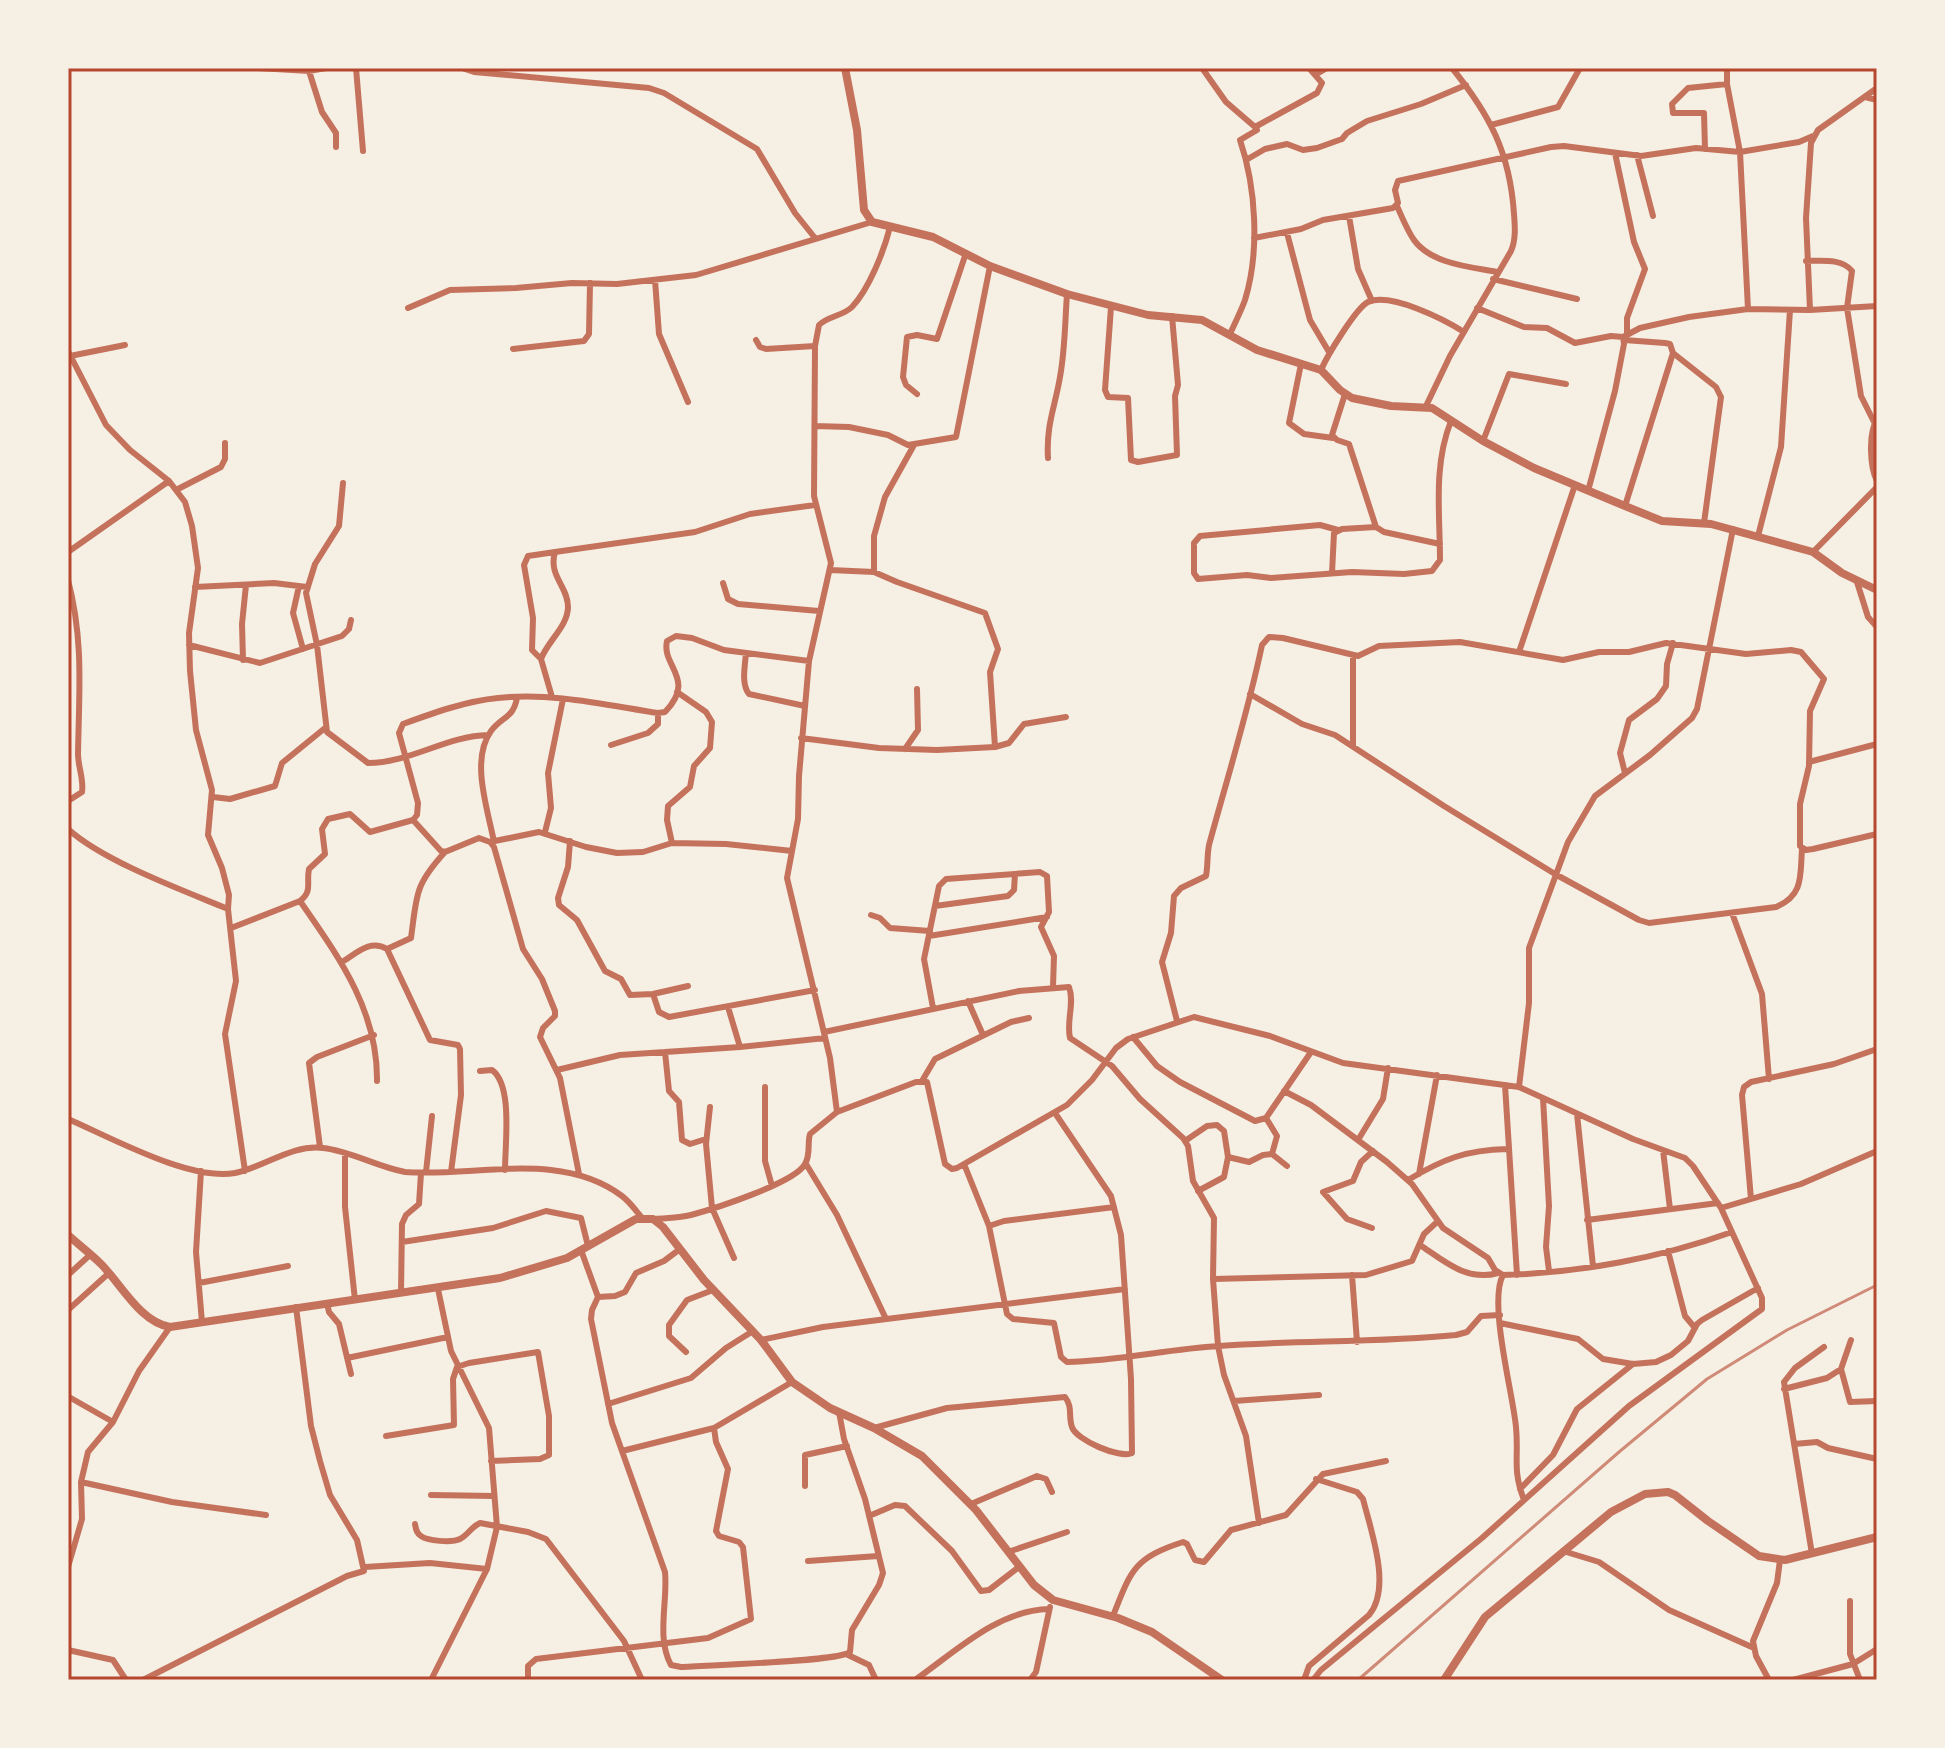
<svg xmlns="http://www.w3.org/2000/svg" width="1945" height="1748" font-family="Barlow,sans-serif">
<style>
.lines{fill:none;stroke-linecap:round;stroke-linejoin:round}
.minor{stroke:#c5725c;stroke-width:6}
.tertiary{stroke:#c5725c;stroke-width:8}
.rail{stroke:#cf8b77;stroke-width:3}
.neatline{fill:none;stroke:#b5482f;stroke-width:3}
</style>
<rect width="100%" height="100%" fill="#f6efe4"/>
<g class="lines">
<!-- minor -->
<path class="minor" d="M258,68l51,3 17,-3
M356,68l7,83
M462,68l12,4 175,16 15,5 93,56 38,64 20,25
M1202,68l24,34 29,25
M1727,68v16l13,68 8,157
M309,71l13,41 14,21v14
M1315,75l12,-7
M1865,97l12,3
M1491,125l67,-18 22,-39
M1705,149l-1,-36h-31l-1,-9 16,-16 39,-4
M1615,153l19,89 11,27 -18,49v17
M1637,155l16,61
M1246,160l19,-11 22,-5 16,6 14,-2 25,-9 5,-6 20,-12 54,-17 45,-19
M1397,206c5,11 10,24 17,34 17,24 57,27 83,32
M1349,216l9,53 14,32
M1287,233l23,87 19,32
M1254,238l47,-9 22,-9 70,-12 5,-5 -3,-13 3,-9 153,-34 13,-1 77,10 55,-8 44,4 59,-10 14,-6
M1806,261c15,0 36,-3 46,10l-5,37 14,88 14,28
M1493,279l84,20
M655,280l4,54 29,68
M1111,307l-6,83 3,7 20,1 3,62 7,2 39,-7 -2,-59 3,-11 -6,-69
M408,308l42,-18 66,-2 56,-5 45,1 79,-9 176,-53
M1477,308l47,19 23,1 28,15 36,-7 12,1 1,7 -9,47 -27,100
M1810,310l-4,-92 5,-75 7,-13 59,-42
M1230,334c5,-11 11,-23 15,-34 15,-49 11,-113 -5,-160l17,-10 -2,-3 62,-34 5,-10 -13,-15
M1623,337l17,-9 49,-11 59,-8 62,1 67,-4
M756,340l4,7 6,2 49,-3
M1624,340l41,3 5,1 3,9 -48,153
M513,349l71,-8 5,-7 1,-51
M68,351l38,74 24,25 39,31 16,21 7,24 6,42 -9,65 1,38 6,59 16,60 -4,45 14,33 7,27 -1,14 8,72 -11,53 20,137
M1673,353l43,34 5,10 -17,126
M70,356l55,-11
M1301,364l-12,59 15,11 29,4
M1321,370c6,-14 35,-62 47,-68 23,-10 77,18 96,30
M917,394l-11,-9 -3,-8 4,-40 10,-2 20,4 29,-86
M1345,394l-13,41 5,5 12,4 27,83 8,5 56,12
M1426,406l24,-50 61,-105c5,-11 4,-25 3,-37 -4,-61 -24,-99 -62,-146
M1877,420c-9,13 -7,48 0,61
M815,426l34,1 39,8 20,10 48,-8 34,-171
M1483,441l26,-67 57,10
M1048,458c-2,-33 7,-51 12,-81 5,-27 5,-55 7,-83
M343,483l-4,43 -24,38 -9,29 11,52 10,87 41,31c42,0 78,-27 120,-28
M176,490l45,-23 4,-8v-16
M1338,530l-18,-5 -120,11 -6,7v30l4,6 49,-4 24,3 81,-6 52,2 28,-3 8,-11c0,-46 -7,-94 11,-139
M1758,536l23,-89 9,-137
M68,552l101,-71
M1813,552l64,-65
M830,570l44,2 23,10 88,31 13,36 -8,23 5,75
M874,572v-36l11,-39 29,-52
M1332,573l2,-40 8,-4 34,-2
M68,580c16,60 11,113 10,174 0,13 6,25 4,38l-14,9
M1857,582l11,35 9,10
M723,583l5,16 10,5 81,7
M299,586l-6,27 10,36
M195,587l79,-4 33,4
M189,645l71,18 82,-27 7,-7 2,-9
M1519,652l56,-167
M746,653c-1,13 -5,31 3,41l56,12
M1353,655v91
M541,659l-9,-9 1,-32 -9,-53 4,-9 27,-4
M243,660l-1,-36 4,-39
M1250,694l52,30 33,11 109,71 111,68 84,46 10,3 127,-16c28,-12 24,-31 26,-58
M552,697l-11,-38c6,-17 27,-33 27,-52 0,-21 -20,-31 -13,-55l140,-20 55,-18 65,-9
M801,738l78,10 58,2 58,-3 14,-4 15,-19 42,-7
M611,745l37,-12 10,-9v-11
M905,749l13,-19 -1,-41
M1809,762l68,-18
M1625,773l-5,-20 9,-33 28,-21 9,-13 1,-22 6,-21
M213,797l17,2 45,-13 7,-23 43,-35
M413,820l28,31 4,1 34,-14 11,4 4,5 29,102 19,30 13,32v5l-12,12 -3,9 20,41 19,96
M68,829c35,32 114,61 160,80
M545,832l6,-24 -3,-35 15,-74
M570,841l-2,26 -10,31 1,7 18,15 28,51 16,8 9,16 23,-1 35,-8
M490,842l49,-10 47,15 31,6 26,-1 29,-9 54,1 66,7
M494,842c-6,-32 -24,-82 -3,-111 11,-15 22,-12 26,-33
M672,843l-5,-23 1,-14 22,-19 4,-21 16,-18 2,-26 -6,-10 -29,-20
M300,901c38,55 78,109 77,180
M935,906l73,-10 6,-6 1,-16
M1732,913l30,81 7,85
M871,915l9,3 10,10 40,3
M231,928l69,-27c13,-10 6,-18 9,-32l16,-15 -3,-25 6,-10 22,-5 20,18 43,-12 4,-5 1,-12 -19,-70 4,-9c30,-11 63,-23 95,-26 53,-6 108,7 160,15l7,-1c32,-33 -4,-46 2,-71l9,-5 16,2 32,12 85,11
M929,936l118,-19
M387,949l24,-11c6,-43 3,-52 34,-86
M342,962c15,-9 28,-23 45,-13l43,91 28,5 2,4 1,46 -10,77
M653,994l6,18 10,5 146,-27
M968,1001l15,34
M728,1007l12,40
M933,1008l-9,-49 15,-73 7,-7 94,-7 7,4 2,36 -8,15 13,29 -1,31
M1177,1021l-15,-59 9,-29 3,-37 7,-8 25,-12c2,-11 1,-21 3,-31 18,-66 39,-133 53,-200l7,-8 14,1 75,18 21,-10 81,-4 103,18 36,-8h30l37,-9 80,11 45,-4 10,2 23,27 -14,32 -1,55 -9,38v42l6,4 7,-1 64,-15
M824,1032l195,-41 50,-4c6,16 -3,34 1,51l42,28 28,33 43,39 5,8 5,35 21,37 -1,61 5,67 6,29 22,61 13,87
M1133,1037l24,29 23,16 75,39 11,-3 45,-66
M665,1052l4,39 10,11 3,38 8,4 16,-5
M557,1070l63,-15 120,-8 85,-9
M480,1071l12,-1c21,15 13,74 13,100
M922,1081l13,-22 76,-37 18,-4
M1505,1085l12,190
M765,1087v74l7,25
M1519,1087l10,-84v-55l39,-106 27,-46 55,-41 42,-37 5,-9 36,-180
M1284,1091l27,14 76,57 25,22 31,44 45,30 7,12 8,5c76,-2 157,-17 229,-43
M1543,1098l6,108 -3,41 3,24
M710,1107l-4,37 6,64 22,50
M837,1112l79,-30h11l18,82 7,5 5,-1 110,-63 25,-25 24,-32 12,-9 66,-22 76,19 73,27 176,24 114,52 52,19 8,8 28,42 41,90v11l-133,97 -147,132 -161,132 -8,10
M1577,1114l16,152
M1266,1118l11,18 -5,18
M68,1119c44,19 121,62 167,54 30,-6 57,-29 88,-25 28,3 54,19 82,24 72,5 155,-22 217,24 8,6 15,16 21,23
M1358,1140l25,-41 5,-31
M1185,1141l22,-15 10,-1 7,6 4,26
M320,1147l-11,-84 8,-6 57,-22
M1663,1150l7,59
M345,1154v53l10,93
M806,1164l31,51 49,104
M964,1164l25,62 18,88 6,5 41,4 7,34 6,5c52,-1 100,-13 152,-16 79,-6 158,-3 237,-11l11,-3 14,-16 19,-1
M201,1171l-5,81 6,70
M426,1172l6,-56
M1419,1174l18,-99
M1408,1180c35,-21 58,-30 99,-31
M1198,1191l26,-14 4,-20 21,5 14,-7 9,-1 15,12
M1751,1199l-9,-104 2,-8 7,-5 83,-18 43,-15
M1721,1208l80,-24 76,-33
M653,1219c13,-1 26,-1 38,-4 22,-6 104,-32 114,-51 6,-10 2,-20 5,-30l27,-22 -7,-54 -43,-180 11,-59 1,-43 10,-115 22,-98 -17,-67 1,-150 4,-21c9,-9 24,-9 33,-18 17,-18 32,-56 38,-80
M1587,1220l131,-17
M989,1226l15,-5 110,-14
M1372,1228l-25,-9 -24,-27 30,-11 8,-19 12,-11
M402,1242l91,-14 53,-17 35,7 7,28
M1420,1245c24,16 47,37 78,28
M581,1250l17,47 -6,13 -1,9 21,104 53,149c3,29 -9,66 6,93l10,2c26,-2 156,-5 169,-15l2,-22 27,-45 4,-12 -18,-74 -21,-60 -5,-27
M1668,1251l17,65 10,12
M68,1275l23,-21
M1352,1275l5,67
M1503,1275c-15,27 10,119 13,152 3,31 -4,42 8,73
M1213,1279l153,-4 46,-14 12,-27 13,-12
M199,1283l89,-17
M401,1293l1,-69 4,-9 13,-11 2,-31
M598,1297l17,-1 10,-4 11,-19 28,-12 16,-12
M327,1303l2,9 10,12 12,50
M68,1310l41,-37
M1500,1323l78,16 25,20 30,5 23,-2 15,-7 17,-14 9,-17 5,-4 56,-32
M761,1340l62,-13 302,-38
M686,1352l-17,-16v-11l18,-25 26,-10
M347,1358l101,-21
M1841,1369l9,33 27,-1
M1784,1389l43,-11 14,-9 10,-29
M69,1397l44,25
M1234,1401l85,-6
M608,1404l83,-26 35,-30 27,-17
M874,1428l73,-20 118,-11c8,10 3,19 7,30 4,13 48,32 60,26l-1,-74 -10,-144 -10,-39 -56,-83
M386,1436l68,-11 -1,-46 4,-12 12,-4 69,-11 11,64v39l-9,4 -49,2
M1794,1444l23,-2 11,6 49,11
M622,1451l92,-23 78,-46
M81,1482l91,20 94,13
M805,1486v-31l42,-9
M1520,1489l33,-34 24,-46 56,-45
M431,1495l63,1
M971,1504l66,-28 9,3 6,13
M869,1516l26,-11 10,1 47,45 29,40 8,-1 30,-23
M415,1524c1,5 1,9 6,12 6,5 31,7 39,3 8,-4 11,-12 20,-16l48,9 18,7 78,102 18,39
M1563,1551l36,11 70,48 85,38
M1008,1552l59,-20
M1812,1554l-28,-172 11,-14 29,-21
M808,1561l70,-5
M68,1567l14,-48 -1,-37 7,-30 25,-30 26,-51 31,-44
M365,1567l65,-4 57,6
M1850,1601v53l10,26
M1113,1616c18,-46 21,-58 70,-74l4,2 8,16 9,2 27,-32 55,-15 37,-41 63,-13
M68,1650l45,10 13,20
M848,1655l21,10 7,15
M143,1680l204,-104 17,-5 -7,-31 -27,-45 -10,-34 -9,-35 -15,-119
M431,1680l56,-111 10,-42 -8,-99 -38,-77 -13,-62
M528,1680v-14l8,-7 172,-21 43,-19 -8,-72 -4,-5 -20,-6 -3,-5 12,-62 -12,-27 -2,-14
M915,1680c40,-28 83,-70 134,-71
M1030,1680l6,-8 14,-65
M1304,1680l5,-14 60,-51c23,-27 2,-84 -6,-116l-6,-7 -41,-13
M1769,1680l-13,-24 -3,-15 24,-58 3,-23
M1793,1680l60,-16 24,-15"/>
<!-- tertiary -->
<path class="tertiary" d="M845,68l12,62 7,80 8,12 61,15 57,29 77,28 81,21 54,5 55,30 64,20 19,20 12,8 39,8 41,2 51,33 51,27 91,38 37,15 49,3 102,28 29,21 35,17
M68,1235c11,10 23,19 33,29 20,20 39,58 69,63l330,-49 67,-20 69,-39h17l10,8 41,53 57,60 31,42 38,26 44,20 48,28 54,54 58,75 19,15 65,18 34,14 70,48
M1444,1680l41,-63 126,-105 34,-18 23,-2 7,3 33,26 51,35 26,4 92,-23"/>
<!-- rail -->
<path class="rail" d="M1358,1680l261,-228 88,-73 80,-49 90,-45"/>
</g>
<!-- border -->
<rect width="1945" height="1748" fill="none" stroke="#f6efe4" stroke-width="140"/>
<rect x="70" y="70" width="1805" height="1608" class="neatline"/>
</svg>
